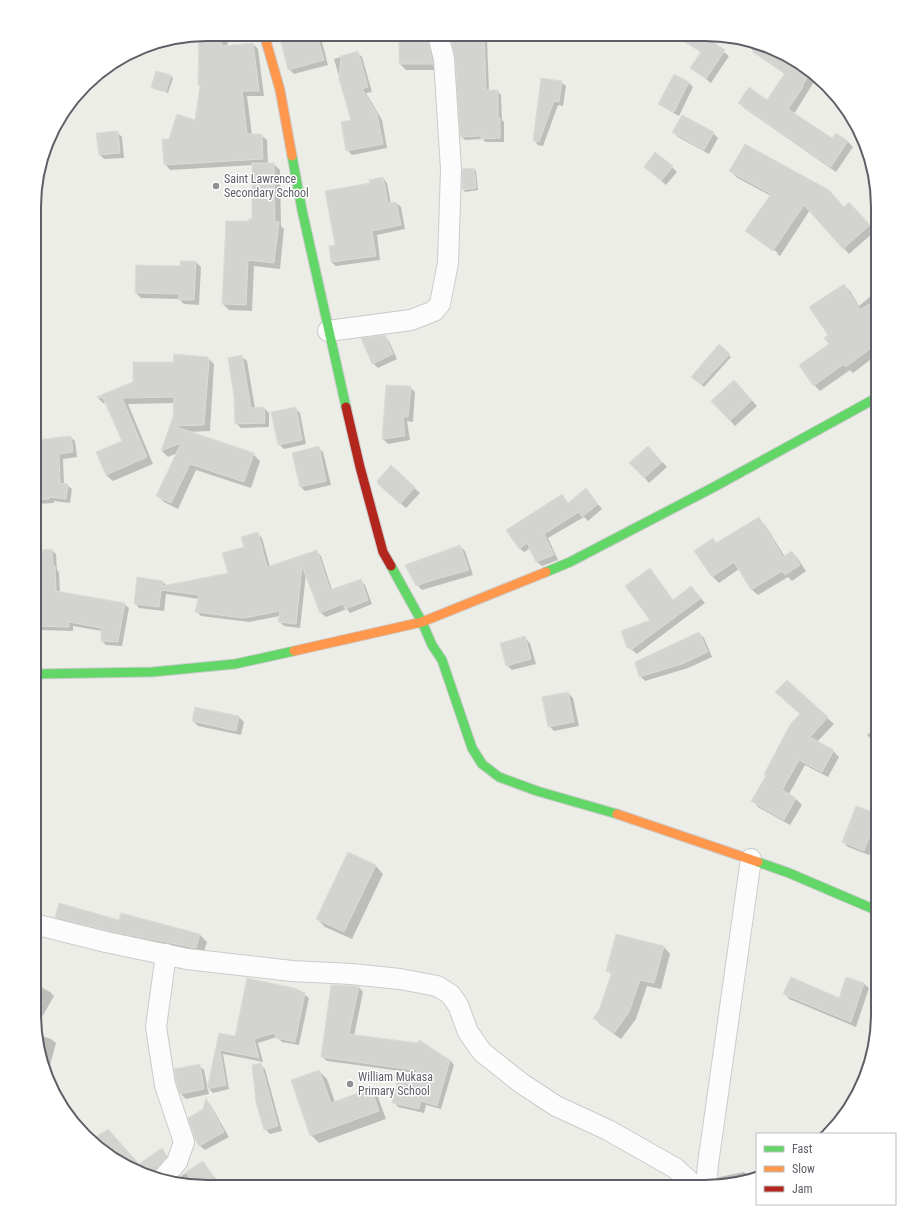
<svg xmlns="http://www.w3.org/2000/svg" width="912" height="1221" font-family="'Roboto Condensed',sans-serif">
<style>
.shadow{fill:#0003}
.building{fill:#d3d4d0;stroke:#dcdcd7}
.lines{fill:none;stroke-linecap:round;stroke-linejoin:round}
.street-casing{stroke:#cacbca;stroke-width:22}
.fast-casing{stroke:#cbcbcc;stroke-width:11}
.slow-casing{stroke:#cbcbcc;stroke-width:11}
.jam-casing{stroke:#cbcbcc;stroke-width:11}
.street{stroke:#fcfcfc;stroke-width:20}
.fast{stroke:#63d668;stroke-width:9}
.slow{stroke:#ff974d;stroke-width:9}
.jam{stroke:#b3261e;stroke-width:9}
.poi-dot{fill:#8f9094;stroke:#fff;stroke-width:1.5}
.labels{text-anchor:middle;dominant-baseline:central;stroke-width:3;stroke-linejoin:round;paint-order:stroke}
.poi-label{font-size:12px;fill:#5d5e66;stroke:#fff;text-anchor:start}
.rim{fill:none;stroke:#5d5e66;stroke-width:2}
</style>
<rect width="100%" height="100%" fill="#edede8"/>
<!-- shadow -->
<path class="shadow" d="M207,34h23l-3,13 26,-3 5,5 6,47h-17l5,39h9l6,5 1,24h6l6,6 1,56 3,3 -4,40 -26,-3 -2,45 -23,-1 -6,-6 27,-82 3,-2v-55l-83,5 -5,-6 5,-24 26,-19 5,-35 -2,-2z
M290,34h30l8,31 -34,9 -5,-5z
M400,35h18l-1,3h9l7,7 5,25h-32l-6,-6v-26h2z
M451,35l33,1 3,4 2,51h8l4,4 1,25 2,2v20h-19l-2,-3 -18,1 -4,-4 -5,-78z
M682,35h35l-5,8 17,13 -18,27 -19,-15 10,-15 -17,-11 -5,-5z
M755,46l46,17 16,14 -23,37 38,26 4,-6 12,8 5,5 -17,25 -92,-64 -5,-5 28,-2 18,-27 -28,-19 -5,-5z
M357,52l5,5 10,35 -6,1 16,27 5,28 -35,7 -5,-5 5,-29 -18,-62z
M171,76l2,2 -5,15 -14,-4 -2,-2z
M561,82l5,4 -3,20 -5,-1 -15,41 -5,-1 -4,-5z
M689,83l4,4 -14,29 -14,-8 -5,-4z
M117,132l5,5 2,21 -20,1 -4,-4z
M673,132l40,1 5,5 -9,16 -31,-17z
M672,167l5,5 -11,13 -16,-14z
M474,169l2,2 2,19 -13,2 -2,-3z
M731,171l113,37 5,-5 26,28 -26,23 -39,-44 -30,46 -3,-2 1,-1 -26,-19v2l-5,-5 24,-35 -35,-19z
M383,178l4,5 4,21 5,-1 5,4 4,22 -28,6 3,25 -44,6 -5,-4 5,-16 35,-62z
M196,262l5,5 -2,38 -15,-1 -5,-5 -38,-1 -5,-5 45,-26z
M844,285l6,6 9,15 19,-16v64l-25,19 -3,-3 -30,21 -6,-6 16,-41z
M384,336l5,5 8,18 -19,9 -5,-5z
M719,346l12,11 -27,30 -12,-11z
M242,357l5,4 8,47h9l5,5v14l-28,1 -5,-5z
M208,358l6,6 -4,67 -22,1 65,22 7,7 -9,27 -55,-18 -18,39 -14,-7 -6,-6 19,-43 -9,4 -6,-6 12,-34 1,-14 -47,1 25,60 -40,17 -7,-6 17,-34 -16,-37 -4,-1 -5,-5 36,-16 40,-19z
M739,386l18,20 -22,20 -23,-25z
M410,387l5,5 -2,30 -6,-1 3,19 -22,4 -5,-5z
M295,408l5,5 6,31 -22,5 -5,-5z
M70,437l5,4 2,16 -14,2 1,25 3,1 5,4 -2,14 -16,-2v2l-19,1v-63z
M318,448l5,4 8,33 -26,6 -5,-5z
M653,452l14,15 -18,16 -18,-20z
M391,467l29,26 -14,15 -22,-19z
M586,490l16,19 -14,12 -4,-4 -36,21 10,22 -16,6 -5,-4 -6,-14 -7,4 -5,-4 43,-52 7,8z
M759,518l6,7 20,32 7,-5 6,7 8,12 -14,10 -4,-4 -30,18 -7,-6 -12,-20 -20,14 -7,-7 1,-36 4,4z
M257,533l5,5 8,29 46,-16 5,5 11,34 28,-10 5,5 7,19 -22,9 -3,-4 -21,8 -5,-4 -15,-39 -6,54 -16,-2 -5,-5 1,-5 -31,6 -48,-6 -5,-5 3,-12 -33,-5 -2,17 -25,-3 -4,-5 27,-22 5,5 62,-12 16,-27z
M460,546l5,5 8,24 -51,15 -5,-5z
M51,550l5,4 1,16 2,2 1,21 64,11 5,4 -7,38 -16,-1 -4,-4v-10l-29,-5v5l-33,-1 -5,-5 2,-26 -2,-47z
M650,569l23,31 18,-13 14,16 -68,51 -9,-7 24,-26z
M699,633l5,5 8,19 -24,11 -43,13 -5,-5z
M525,638l5,5 6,21 -24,6 -5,-5z
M787,681l47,43 -17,18 16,9 6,6 -11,20 -23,-12 -16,29 7,5 6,6 -12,20 -32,-18 -6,-7 49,-85z
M568,693l5,5 6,28 -25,5 -5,-5z
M239,717l5,5 -3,13 -43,-9 -5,-5z
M878,725v22l-11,-12z
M857,808l21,8v16l-9,23 -21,-8 -5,-5z
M349,854l27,12 7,8 -31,65 -27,-12 -8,-8z
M122,914l78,21 7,7 -4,13 -140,-31 -7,-7 64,4z
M664,947l6,7 -9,35 -14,-3 -11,33 -15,20 -20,-14 -7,-7 6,-7 12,-36 -5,-5z
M847,978l17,6 5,4 -13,39 -67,-28 -4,-5 54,5z
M34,983l16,9 4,4 -17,30 -3,-12z
M332,986l27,1 4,5 -9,44 96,24 4,5 -13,44 -15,-4 -2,8 -26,-6 -4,-5 22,-29 -89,-12 -5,-4z
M304,994l5,4 -10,47 -17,-3 -5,-5 -19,6 5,19 -40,-8 6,35 -16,4 -4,-4 10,-55 17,3z
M39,1035l12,4 5,4 -6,22 -4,-1z
M260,1064l5,5 17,62 -12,3 -5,-5z
M199,1065l5,5 5,24 -23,5 -5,-5 -4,-12z
M319,1071l8,8 8,23 36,-13 7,8 8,22 -67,24 -8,-8z
M206,1100l4,4 19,33 -24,13 -5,-4 -4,-7z
M108,1130l32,35 22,-16 9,12 -13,15 -47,-18 -19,-17z
M203,1162l15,20 -5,4h-28l-9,-4 5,-6z
M744,1172l5,5 -30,7v-7z"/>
<!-- building -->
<path class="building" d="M207,34h16l-2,12 32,-3 6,48h-17l5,43h15l1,25 -99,6 -2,-26h7l8,-25 18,6 5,-35h-2l1,-50z
M279,34h38l7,26 -36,10z
M450,35h34l2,55h12v28h2v20l-19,1v-3l-21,1 -5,-79z
M676,35h27l22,15 -19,29 -16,-11 11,-16z
M406,37h21l6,27h-34v-25z
M756,46l45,17 10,9 -9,14 1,1 -15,22 44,29 4,-5 12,8 -17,26 -93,-64 11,-16 18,13 18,-27 -32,-21z
M358,51l10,36 -6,2 15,25 6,30 -37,7 -5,-29 10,-2 -12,-41 2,-23z
M156,71l15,4 -5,17 -15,-5z
M674,74l15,8 -15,30 -16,-8z
M541,78l21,3 -3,21 -5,-1 -15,41 -6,-1z
M682,115l32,17 -10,18 -32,-18z
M118,131l2,22 -21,2 -3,-22z
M745,144l84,46 15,17 5,-5 21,23 -27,24 -39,-44 -31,46 -28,-20 26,-37 -42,-23z
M655,152l18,14 -12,15 -17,-14z
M252,163h22l1,59h4l-5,41 -26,-3 -2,45 -24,-1 4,-83h23v-2h3z
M474,168l2,20 -14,2v-21z
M383,177l5,26 8,-1 5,23 -29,6 4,25 -45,6 -2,-16 6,-1 -10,-54 45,-8 -1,-3z
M180,261h16l-2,39h-16l1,-6 -44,-1 1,-28 44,1z
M844,284l16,26 9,-6 9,12v27l-32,24 -2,-3 -31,22 -14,-21 30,-21 -5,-6 4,-3 -19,-28z
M385,335l8,19 -21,10 -11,-26z
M719,344l11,10 -29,31 -10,-8z
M174,354l34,3 1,4 -5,64 -30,1 80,27 -10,29 -54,-18 -19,39 -15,-7 25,-53 -20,8 12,-34 1,-20 -52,1 25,59 -41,18 -10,-23 26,-11 -19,-43 -7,-1 37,-15v-20h40z
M242,355l9,53 13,-1 1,16 -30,1 -1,-28 -6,-38z
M734,380l18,20 -22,21 -19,-20z
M386,385l25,1 -3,31h-5l2,19 -23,3z
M296,407l6,33 -24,5 -7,-33z
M71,436l2,16 -14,2 1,29 8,1 -2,15 -17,-2v2l-14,1v-60z
M319,446l7,35 -26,6 -8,-34z
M648,446l14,16 -18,16 -15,-15z
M391,465l24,22 -15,17 -22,-20 -1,-3z
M586,488l12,16 -16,13 -3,-5 -35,22 10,21 -18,7 -9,-19 -8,6 -13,-19 56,-36 6,9z
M759,517l24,40 9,-6 8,14 -15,10 -3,-4 -31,19 -17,-28 -22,15 -18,-26 19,-13 3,5z
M258,532l9,35 50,-17 13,40 31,-11 7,21 -23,9 -2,-5 -23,9 -18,-47 -6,58 -18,-2 2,-11 -36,7 -49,-6 4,-17 -38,-5 -2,17 -25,-3 3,-27 26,4 -1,5 66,-13 -6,-20 22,-6 -3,-10z
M460,545l9,25 -33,9 -20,7 -11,-21z
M52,549l1,17h2l1,25 69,12 -7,39 -17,-1v-13l-32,-6v5l-34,-1v-75z
M650,568l23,32 18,-14 10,12 -70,52v-4l-4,2 -6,-17 29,-11 -25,-34z
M699,632l9,20 -26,12 -43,13 -4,-15z
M525,636l6,23 -25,7 -6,-23z
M787,680l41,37 -18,20 24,13 -12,22 -23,-12 -17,30 14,8 -12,22 -33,-19 15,-25 -2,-2 27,-51 9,-9 -25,-22z
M568,692l6,30 -26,5 -6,-30z
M195,707l44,9 -3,15 -44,-10z
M856,806l22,8 -14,37 -22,-9z
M348,852l28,13 -32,67 -28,-13z
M59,903l60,17 2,-7 79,21 -4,14 -87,-17 -54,-14z
M616,934l48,12 -10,37 -14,-3 -11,32 -15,21 -21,-15 6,-8 13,-38 -6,-1z
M791,977l48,21 7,-21 18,6 -13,39 -68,-28z
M247,978l47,10 11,5 -10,49 -19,-4 -2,-5 -20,6 5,19 -39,-8 6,35 -19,4 12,-56 16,3z
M331,985l28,1 -10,48 68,9 2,-3 31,20 -13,46 -16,-5 -2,8 -27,-6 6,-24 22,-8 -99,-14z
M261,1063l17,63 -14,4 -8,-28 -4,-37z
M200,1064l4,25 -24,5 -4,-12 -2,-13z
M319,1070l12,33 40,-15 8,23 -69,25 -19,-56z
M206,1098l18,34 -25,14 -4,-7 -7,-21 15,-9z
M108,1129l31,35 23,-16 5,8 -14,18 -42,-16 -20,-18z
M203,1161l11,17 -11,8h-8l-9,-14z"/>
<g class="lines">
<defs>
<path id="street" d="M328,331l83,-11 23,-9 6,-7 8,-41 3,-94 -7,-110 -6,-24
M34,924l72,18 81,17 105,12 59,3 49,5 37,7 13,8 8,11 10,27 14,20 39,31 35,23 52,24 67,38 21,19
M163,1178l14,-16 7,-20 -19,-57 -9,-58 10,-73
M706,1187l2,-23 43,-305"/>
<path id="fast" d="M292,156l10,54 44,197
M391,566l31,56 10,23 10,15 30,88 10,16 17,13 38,14 80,23
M546,572l24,-10 144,-75 164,-90
M35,674l117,-2 83,-8 59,-13
M758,862l31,11 89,38"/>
<path id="slow" d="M264,34l16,56 12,66
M294,651l128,-29 124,-50
M617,814l141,48"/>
<path id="jam" d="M346,407l14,60 23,85 8,14"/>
</defs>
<!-- street casing -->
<use href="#street" class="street-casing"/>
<!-- fast casing -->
<use href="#fast" class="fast-casing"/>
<!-- slow casing -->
<use href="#slow" class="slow-casing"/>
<!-- jam casing -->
<use href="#jam" class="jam-casing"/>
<!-- street -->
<use href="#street" class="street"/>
<!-- fast -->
<use href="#fast" class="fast"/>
<!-- slow -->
<use href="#slow" class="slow"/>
<!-- jam -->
<use href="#jam" class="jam"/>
</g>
<!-- markers -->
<g class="poi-dot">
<circle cx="216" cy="186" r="4"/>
<circle cx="350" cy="1084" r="4"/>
</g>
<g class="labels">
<!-- poi labels -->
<g class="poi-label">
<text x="224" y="179">Saint Lawrence<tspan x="224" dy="14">Secondary School</tspan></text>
<text x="358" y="1077">William Mukasa<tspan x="358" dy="14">Primary School</tspan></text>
</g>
</g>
<!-- crop -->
<path d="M0 0H912V1221H0ZM207 41H705A166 166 0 0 1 871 207V1014A166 166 0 0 1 705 1180H207A166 166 0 0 1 41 1014V207A166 166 0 0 1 207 41Z" fill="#fff" fill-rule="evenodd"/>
<path class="rim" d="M207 41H705A166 166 0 0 1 871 207V1014A166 166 0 0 1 705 1180H207A166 166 0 0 1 41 1014V207A166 166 0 0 1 207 41Z"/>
<!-- legend -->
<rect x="756" y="1133" width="140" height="72" fill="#ffffff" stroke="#bebfc2"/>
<rect x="764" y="1146" width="20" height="6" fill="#63d668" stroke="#bebfc2"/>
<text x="792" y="1153" font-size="12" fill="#5d5e66">Fast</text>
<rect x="764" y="1166" width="20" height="6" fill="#ff974d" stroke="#bebfc2"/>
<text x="792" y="1173" font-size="12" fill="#5d5e66">Slow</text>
<rect x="764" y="1186" width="20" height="6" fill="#b3261e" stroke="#bebfc2"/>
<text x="792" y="1193" font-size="12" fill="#5d5e66">Jam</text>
</svg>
